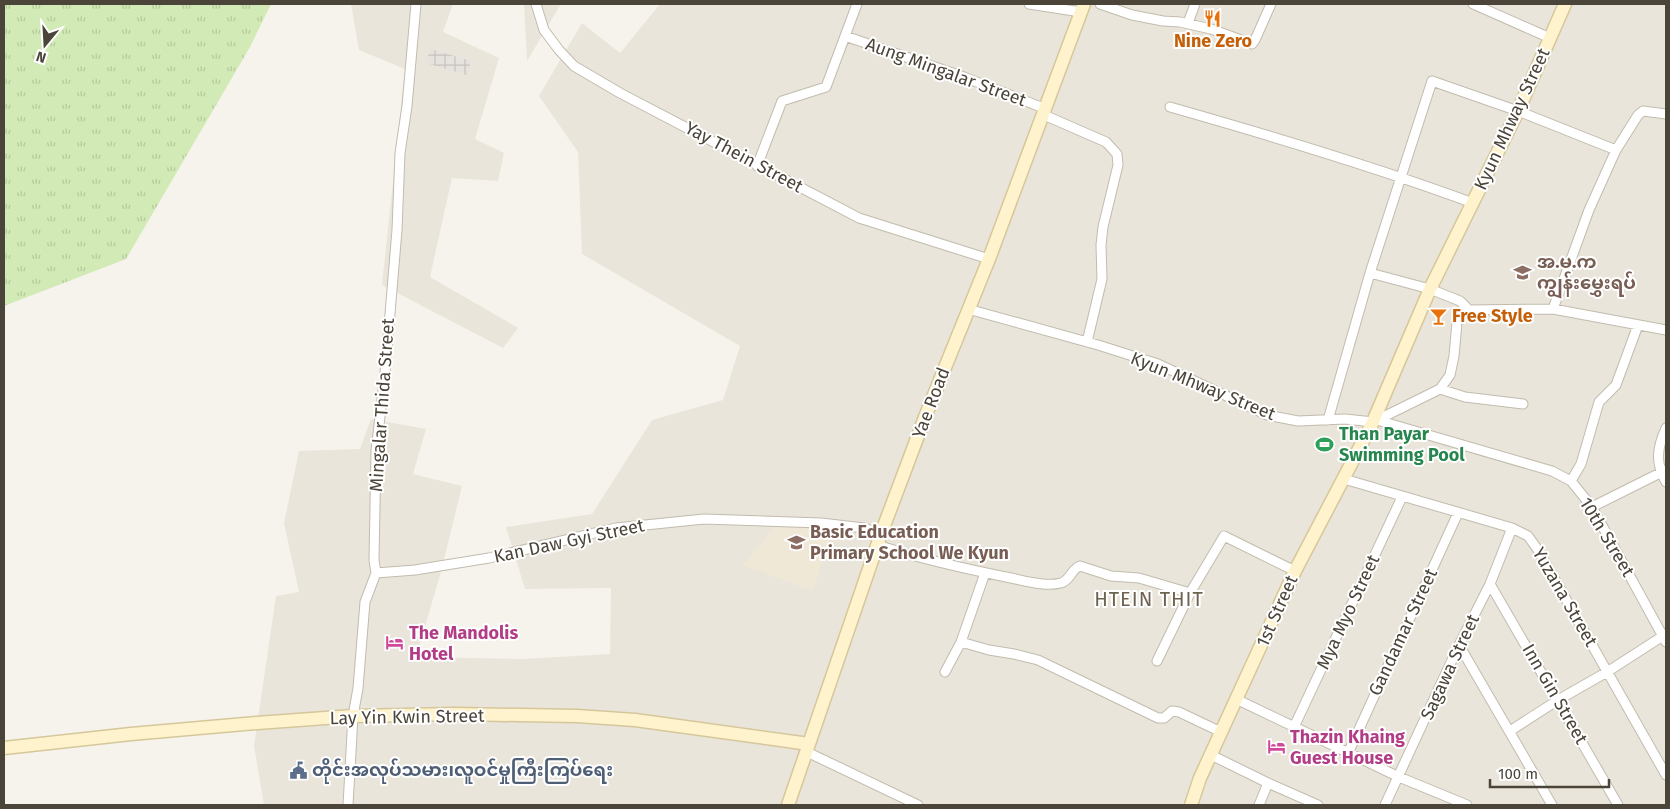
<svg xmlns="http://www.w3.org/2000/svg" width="1670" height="809" font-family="'Fira Sans','Noto Sans Myanmar',sans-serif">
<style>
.residential{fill:#eae5da}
.industrial{fill:url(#industrial-grid)}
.education{fill:#efe8d6}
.grass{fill:url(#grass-tufts)}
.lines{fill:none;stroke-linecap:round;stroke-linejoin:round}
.street-casing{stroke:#c2bbae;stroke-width:11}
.secondary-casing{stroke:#d6c79b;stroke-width:15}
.street{stroke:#fff;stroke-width:9}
.secondary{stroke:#fff3cd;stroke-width:12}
.labels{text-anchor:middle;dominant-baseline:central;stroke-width:4;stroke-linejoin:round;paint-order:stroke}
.food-label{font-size:18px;font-weight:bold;fill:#c56008;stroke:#fff}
.street-label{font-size:18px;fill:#4b4439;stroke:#fff}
.education-label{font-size:18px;font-weight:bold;fill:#785e54;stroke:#fff;text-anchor:start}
.leisure-label{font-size:18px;font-weight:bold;fill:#27864d;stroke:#fff;text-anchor:start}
.hotel-label{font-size:18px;font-weight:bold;fill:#b23c85;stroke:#fff;text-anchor:start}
.service-label{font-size:18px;font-weight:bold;fill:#4e5e75;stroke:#fff;text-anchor:start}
.quarter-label{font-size:20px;letter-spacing:1px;fill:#6e6250;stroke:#fff}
</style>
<defs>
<pattern id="industrial-grid" width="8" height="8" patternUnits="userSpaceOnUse" patternTransform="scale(1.25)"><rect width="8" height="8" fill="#e6e2dd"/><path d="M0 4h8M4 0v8" fill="none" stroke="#c7c3be"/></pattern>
<pattern id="grass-tufts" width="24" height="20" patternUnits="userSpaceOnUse" patternTransform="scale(1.25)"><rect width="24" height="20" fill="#d2eab5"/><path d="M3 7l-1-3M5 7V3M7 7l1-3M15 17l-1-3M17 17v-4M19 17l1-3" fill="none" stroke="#b6ca9c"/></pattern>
</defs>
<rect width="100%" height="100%" fill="#f6f3ec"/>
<!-- residential -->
<path class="residential" d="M351,4h102l-10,28 56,26 -24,81 29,14 -6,28 -46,-3 -22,99 88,51 -15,20 -121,-63 23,-216 -46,-19z
M524,4h37l-34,57z
M660,4h1006v801h-1402l-10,-59 22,-150 23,-4 -15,-69 15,-72 61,-2 11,-30 55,10 -13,45 49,12 -21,86 -25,85 106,2 88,-5 1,-66 -86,1 -19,-62 86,-13 60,-94 71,-20 17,-54 -158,-92 -4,-102 -39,-56 43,-73 38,30z"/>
<!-- industrial -->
<path class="industrial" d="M430,49l41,12 -4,14 -41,-12z"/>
<!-- education -->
<path class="education" d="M776,525l57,2 -20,64 -70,-26z"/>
<!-- grass -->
<path class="grass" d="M4,4h267l-21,43 -124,212 -122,47z"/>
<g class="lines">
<defs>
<path id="street" d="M536,4l8,26 15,20 15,16 46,27 239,125 130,41
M1029,4l52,8
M1100,4l32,11 31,6 17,1 31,7 41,15 3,-4 16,-36
M1473,4l77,34
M1188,23l7,-19
M845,36l119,41 82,32
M1170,107c102,29 203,59 303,96
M1044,115l62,27 11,12 1,11 -15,62 -2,18 1,34 -15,63
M757,166l25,-65 44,-14 31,-83
M1370,273l60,16 30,12 9,9
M968,309l130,36 60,19 109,51 31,6 47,-2 28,3 67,-33 10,-14 4,-19 3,-34 12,-12 84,-1 113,21
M1553,309l36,-99 27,-60 22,-35 5,-4 23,3
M1440,389l25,8 58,7
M1328,420l42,-147 62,-192 86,30 98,39
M1377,420l175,51 19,10 21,26 74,135
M1666,428c-9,20 -11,35 0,54
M1344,479l168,49 16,8 10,14 128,225
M1571,481l10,-17 18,-62 17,-17 22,-60
M1592,507l74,-37
M877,545c45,14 89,24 134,33 15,3 35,9 50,5 10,-3 10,-14 19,-17l31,10 28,2 51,15 34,-57 71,35
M376,573l39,-3 74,-12 127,-30 88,-9 117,4 43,5 17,6
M1490,584l128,221
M961,642l28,8 25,4 24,6 120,58h6l8,-7 7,1 42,20
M1459,645l93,160
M1157,661l33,-68
M945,672l16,-30 24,-69
M1236,699l163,78 68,28
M1294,727l108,-230
M1510,731l48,-31 49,-28 59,-38
M1349,751l109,-238
M807,752l111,53
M1211,755l57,28 50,22
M348,805l5,-89 5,-28 7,-86 11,-29 -2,-13 2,-109 9,-78 12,-143 3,-77 7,-47 9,-102
M1259,805l9,-22
M1385,805l74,-160 31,-61 22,-56"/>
<path id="secondary" d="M4,748l127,-14 126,-11 96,-7 102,-2 122,2 58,4 174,24
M788,805l93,-271 44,-117 64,-158 95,-255
M1191,805l9,-27 95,-207 77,-147 58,-135 88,-178 47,-107"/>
</defs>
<!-- street casing -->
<use href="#street" class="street-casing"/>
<!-- secondary casing -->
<use href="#secondary" class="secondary-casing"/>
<!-- street -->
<use href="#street" class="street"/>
<!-- secondary -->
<use href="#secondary" class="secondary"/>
</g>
<!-- icons -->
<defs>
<symbol id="restaurant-bare" viewBox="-9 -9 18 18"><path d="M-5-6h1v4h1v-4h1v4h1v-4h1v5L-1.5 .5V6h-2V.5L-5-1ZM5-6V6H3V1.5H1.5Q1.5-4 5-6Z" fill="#e8710a" stroke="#fff" stroke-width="2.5" paint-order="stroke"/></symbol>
<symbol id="school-bare" viewBox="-9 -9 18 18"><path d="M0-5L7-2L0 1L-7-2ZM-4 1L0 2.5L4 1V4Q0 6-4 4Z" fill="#8d6e63" stroke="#fff" stroke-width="2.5" paint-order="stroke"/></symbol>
<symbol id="bar-bare" viewBox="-9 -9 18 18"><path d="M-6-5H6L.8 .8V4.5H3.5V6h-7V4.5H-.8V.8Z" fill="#e8710a" stroke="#fff" stroke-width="2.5" paint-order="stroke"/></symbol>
<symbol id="stadium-bare" viewBox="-9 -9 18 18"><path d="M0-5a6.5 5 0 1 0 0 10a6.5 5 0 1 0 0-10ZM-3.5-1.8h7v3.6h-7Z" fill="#2e9e5b" stroke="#fff" stroke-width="2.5" paint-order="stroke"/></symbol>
<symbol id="hotel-bare" viewBox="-9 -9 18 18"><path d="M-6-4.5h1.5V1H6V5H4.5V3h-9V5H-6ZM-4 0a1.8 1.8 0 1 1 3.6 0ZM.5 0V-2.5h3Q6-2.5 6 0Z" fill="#d1479c" stroke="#fff" stroke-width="2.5" paint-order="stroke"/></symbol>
<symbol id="civic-bare" viewBox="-9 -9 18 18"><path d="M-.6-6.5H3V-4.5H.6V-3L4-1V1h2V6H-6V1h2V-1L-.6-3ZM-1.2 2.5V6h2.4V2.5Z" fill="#5c6f8a" stroke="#fff" stroke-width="2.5" paint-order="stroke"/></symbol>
</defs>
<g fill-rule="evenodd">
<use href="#restaurant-bare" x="1200" y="6" width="25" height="25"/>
<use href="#school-bare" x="1510" y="260" width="25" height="25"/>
<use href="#bar-bare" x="1426" y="304" width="25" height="25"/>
<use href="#stadium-bare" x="1312" y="432" width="25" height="25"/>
<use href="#school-bare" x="784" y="530" width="25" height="25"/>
<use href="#hotel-bare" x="382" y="630" width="25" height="25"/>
<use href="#hotel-bare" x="1264" y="734" width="25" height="25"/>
<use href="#civic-bare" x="286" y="758" width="25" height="25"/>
</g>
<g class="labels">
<!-- food labels -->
<g class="food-label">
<text x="1213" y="41">Nine Zero</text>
<text x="1452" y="316" text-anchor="start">Free Style</text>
</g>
<!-- street labels -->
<g class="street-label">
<text transform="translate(946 72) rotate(20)">Aung Mingalar Street</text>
<text transform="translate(1512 119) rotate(-65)">Kyun Mhway Street</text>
<text transform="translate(744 157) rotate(28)">Yay Thein Street</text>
<text transform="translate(1203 386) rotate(22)">Kyun Mhway Street</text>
<text transform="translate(931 403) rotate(-69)">Yae Road</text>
<text transform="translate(382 405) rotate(-86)">Mingalar Thida Street</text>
<text transform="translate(1607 537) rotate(59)">10th Street</text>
<text transform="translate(569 541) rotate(-12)">Kan Daw Gyi Street</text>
<text transform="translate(1565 597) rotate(60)">Yuzana Street</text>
<text transform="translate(1277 611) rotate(-66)">1st Street</text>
<text transform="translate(1348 612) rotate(-65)">Mya Myo Street</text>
<text transform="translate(1403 632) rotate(-65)">Gandamar Street</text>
<text transform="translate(1450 667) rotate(-65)">Sagawa Street</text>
<text transform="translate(1555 694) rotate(60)">Inn Gin Street</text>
<text transform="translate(407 717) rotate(-1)">Lay Yin Kwin Street</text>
</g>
<!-- education labels -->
<g class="education-label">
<text x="1537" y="262">အ.မ.က<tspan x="1537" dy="21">ကျွန်းမွှေးရပ်</tspan></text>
<text x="810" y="532">Basic Education<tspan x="810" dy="21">Primary School We Kyun</tspan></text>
</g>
<!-- leisure labels -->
<g class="leisure-label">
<text x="1339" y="434">Than Payar<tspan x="1339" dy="21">Swimming Pool</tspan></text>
</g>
<!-- hotel labels -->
<g class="hotel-label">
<text x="409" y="633">The Mandolis<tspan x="409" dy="21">Hotel</tspan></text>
<text x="1290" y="737">Thazin Khaing<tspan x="1290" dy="21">Guest House</tspan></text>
</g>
<!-- service labels -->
<g class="service-label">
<text x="312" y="770">တိုင်းအလုပ်သမား၊လူဝင်မှုကြီးကြပ်ရေး</text>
</g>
<!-- quarter labels -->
<g class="quarter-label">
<text x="1149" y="599">HTEIN THIT</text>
</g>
</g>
<!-- border -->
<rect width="1670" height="809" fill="none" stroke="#4b4439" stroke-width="10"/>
<!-- north arrow -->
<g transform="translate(45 45) rotate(198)" stroke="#ffffff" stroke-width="4" paint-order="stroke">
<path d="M0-4L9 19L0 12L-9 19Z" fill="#4b4439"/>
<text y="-8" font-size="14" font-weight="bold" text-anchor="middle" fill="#4b4439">N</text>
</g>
<!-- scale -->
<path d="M1490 779v8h119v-8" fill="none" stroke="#4b4439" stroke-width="2.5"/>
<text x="1498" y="779" font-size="15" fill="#4b4439" stroke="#ffffff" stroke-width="4" paint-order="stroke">100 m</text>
</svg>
